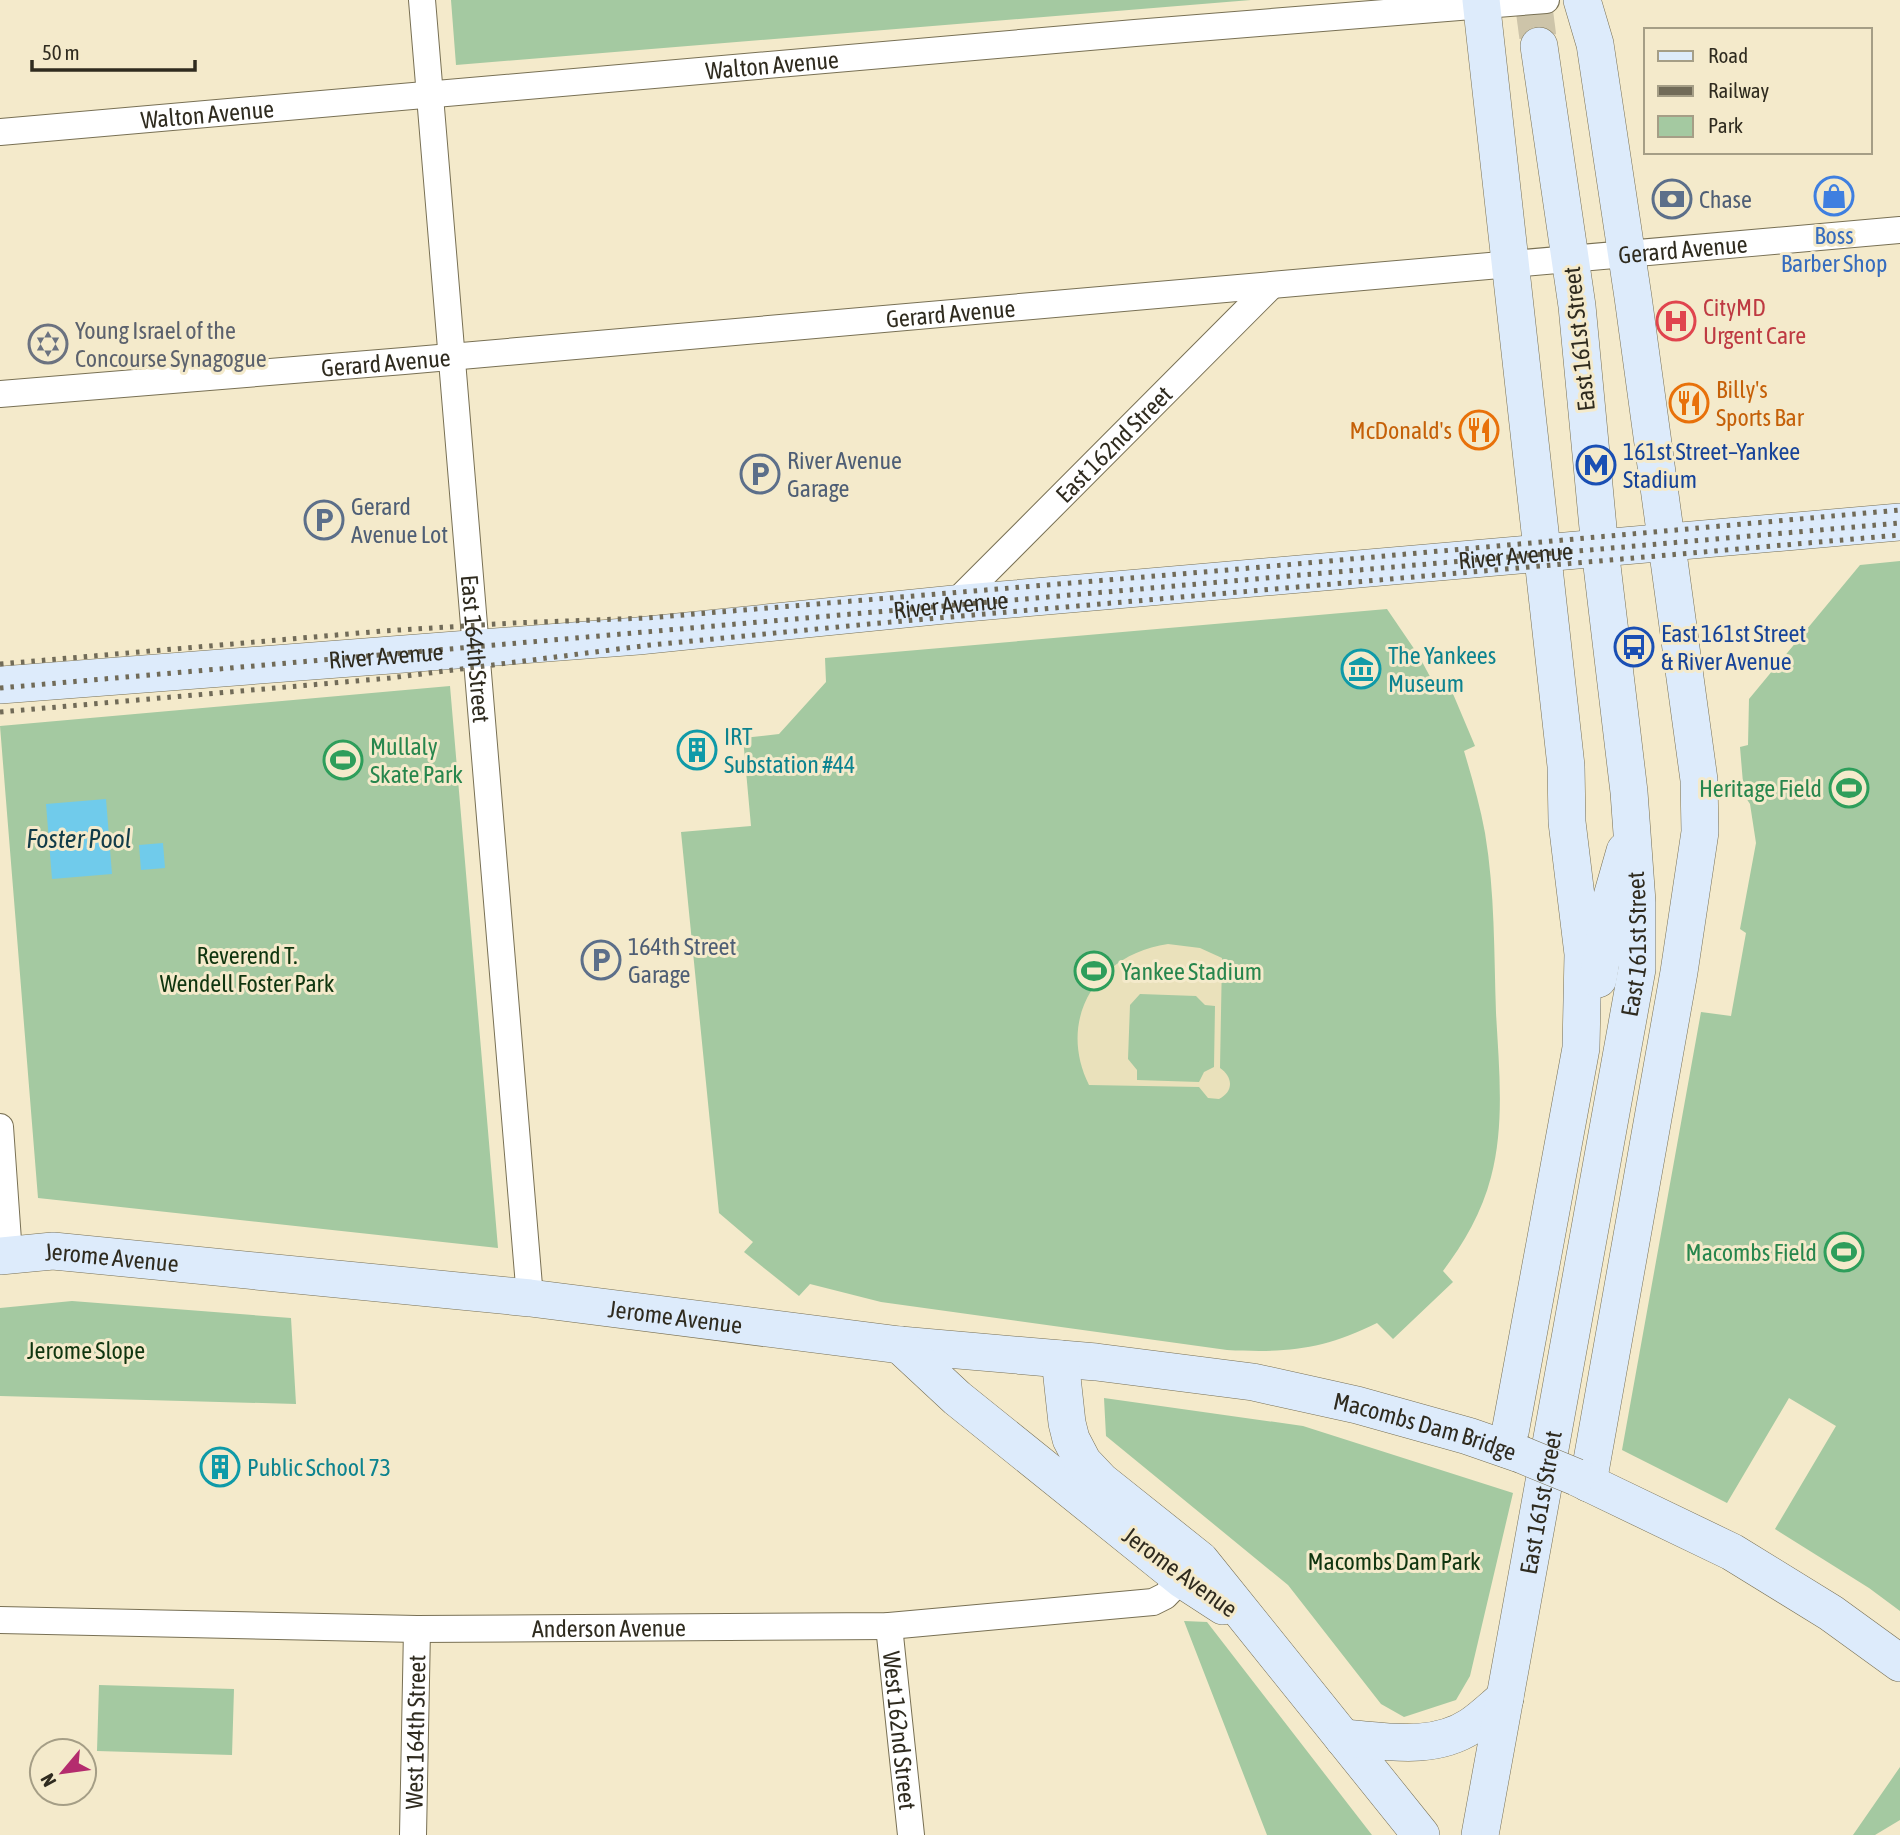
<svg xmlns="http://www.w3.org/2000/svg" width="1900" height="1835" font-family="'Asap Condensed',sans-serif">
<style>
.green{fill:#a4c9a1}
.sand{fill:#eae1bb;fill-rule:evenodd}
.water{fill:#70cbeb}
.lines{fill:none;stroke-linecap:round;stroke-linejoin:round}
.secondary-tunnel{stroke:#cdc4a9;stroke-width:37;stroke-dasharray:37 18;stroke-linecap:butt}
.minor-casing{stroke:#787054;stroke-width:28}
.secondary-casing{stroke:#787054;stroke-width:38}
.minor{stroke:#fff;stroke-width:26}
.secondary{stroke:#ddebfb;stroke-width:37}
.rail{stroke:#716b58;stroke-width:5;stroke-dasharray:3.5 7;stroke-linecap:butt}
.secondary-bridge-casing{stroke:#787054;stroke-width:38;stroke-linecap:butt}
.secondary-bridge{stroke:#ddebfb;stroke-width:37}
.labels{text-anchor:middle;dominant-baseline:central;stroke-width:6;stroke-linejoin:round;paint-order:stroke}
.street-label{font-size:24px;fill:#2f2b1f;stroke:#f4eacb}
.service-label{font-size:24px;fill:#4e5e75;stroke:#f4eacb;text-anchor:start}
.shop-label{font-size:24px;fill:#366cbe;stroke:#f4eacb}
.health-label{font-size:24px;fill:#be3a42;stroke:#f4eacb;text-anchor:start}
.worship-label{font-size:24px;fill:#5b616d;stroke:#f4eacb;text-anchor:start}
.food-label{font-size:24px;fill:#c56008;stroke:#f4eacb;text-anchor:start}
.transit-label{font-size:24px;fill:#164399;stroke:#f4eacb;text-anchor:start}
.culture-label{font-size:24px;fill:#0d838f;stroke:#f4eacb;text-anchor:start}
.leisure-label{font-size:24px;fill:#27864d;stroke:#f4eacb;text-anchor:start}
.park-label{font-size:24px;fill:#0f350f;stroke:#f4eacb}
.water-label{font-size:26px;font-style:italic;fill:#123c49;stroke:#f4eacb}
</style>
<rect width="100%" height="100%" fill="#f4eacb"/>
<!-- green -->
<path class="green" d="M451,0h800l-795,65z
M1900,561v1050l-31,-23 -94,-59 61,-103 -47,-28 -62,105 -105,-53 79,-438 30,4 15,-83 -6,-4 16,-86 -6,-39 -6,-9 -4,-48 8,-2 1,-46 111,-134z
M1387,609l32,47 16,30 13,-4 27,64 -11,5c8,27 16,54 21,82 10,59 9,121 11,180 3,55 9,111 -5,164 -9,35 -27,66 -48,94l10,11 -60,57 -16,-16c-54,27 -91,30 -150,27l-346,-48 -71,-18 -11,12 -55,-44 9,-10 -34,-29 -38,-381 70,-6 -8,-88 36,-4 47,-52 -1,-24z
M450,686l48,562 -460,-50 -38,-472z
M72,1301l219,17 5,86 -296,-8v-88z
M1104,1398l199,28 210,67 -43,183 -14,24 -52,17 -23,-13 -93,-119 -182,-149z
M1184,1621l23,1 165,213h-105z
M99,1685l135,4 -2,66 -135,-4z
M1900,1767v53l-25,15h-22z"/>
<!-- sand -->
<path class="sand" d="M1168,944l32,4 22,10 -2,110c13,9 14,23 -1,31l-11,-1 -9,-11 -110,-2c-33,-67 9,-131 79,-141zM1140,994l56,2 9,9 10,1 -1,61 -10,5 -5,10 -62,-2v-10l-9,-11 2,-54z"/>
<!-- water -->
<path class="water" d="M106,799l6,75 -60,5 -6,-75z
M163,843l2,25 -24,2 -2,-25z"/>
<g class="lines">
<!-- secondary-tunnel -->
<path class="secondary-tunnel" d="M1533,0l6,46"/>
<defs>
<g id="minor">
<path id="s1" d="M422,0l108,1298"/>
<path id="s2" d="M0,132l1135,-99 411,-33"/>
<path id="s3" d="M0,394l404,-33 1496,-131"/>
<path id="s4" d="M954,604l318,-319"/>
<path d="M0,1127l9,128"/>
<path id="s5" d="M0,1620l417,9 472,-3 264,-24 12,-6 29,-30"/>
<path id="s6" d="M889,1626l22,209"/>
<path id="s7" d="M413,1835l4,-206"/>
</g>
<g id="secondary">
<path d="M1481,0l85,766 1,56 16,132 -2,94 -74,401"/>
<path d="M1582,0l13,44 38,253 66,483 1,52 -21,140 -91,511"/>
<path id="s8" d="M0,685l638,-49 316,-32 946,-82"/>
<path d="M1598,979l13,-79 14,-49"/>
<path id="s9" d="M0,1256l53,-5 477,47 370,47 196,17 110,14 47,6 104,23 111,31 52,18"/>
<path d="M900,1345l57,53 226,182 40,26"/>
<path d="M1060,1359l7,64 4,16 12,23 18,19 99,79 221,275"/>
<path d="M1576,1477l156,75 99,61 69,50"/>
<path d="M1343,1738c43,3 90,13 128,-12 12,-8 23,-19 34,-28"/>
<path id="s10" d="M1480,1835l157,-866v-67l-8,-110 -29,-243 -23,-243 -38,-260"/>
</g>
</defs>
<!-- minor casing -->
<use href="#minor" class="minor-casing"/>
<!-- secondary casing -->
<use href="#secondary" class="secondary-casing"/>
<!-- minor -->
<use href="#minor" class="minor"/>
<!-- secondary -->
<use href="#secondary" class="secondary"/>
<!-- rail -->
<path class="rail" d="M0,664l383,-33 130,-8 134,-5 581,-48 672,-60
M0,688l1900,-165
M0,712l390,-34 260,-33 219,-21 1031,-89"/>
<defs>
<path id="secondary-bridge" d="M1520,1454l56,23"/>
</defs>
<!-- secondary-bridge casing -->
<use href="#secondary-bridge" class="secondary-bridge-casing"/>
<!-- secondary-bridge -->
<use href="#secondary-bridge" class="secondary-bridge"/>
</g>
<!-- icons -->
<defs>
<symbol id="shop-ring" viewBox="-11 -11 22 22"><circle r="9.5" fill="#f4eacb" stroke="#3f7fe0" stroke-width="1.5"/><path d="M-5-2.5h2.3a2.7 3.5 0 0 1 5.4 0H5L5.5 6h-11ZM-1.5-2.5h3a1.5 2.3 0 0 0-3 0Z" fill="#3f7fe0"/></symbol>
<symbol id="bank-ring" viewBox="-11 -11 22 22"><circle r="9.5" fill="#f4eacb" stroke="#5c6f8a" stroke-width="1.5"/><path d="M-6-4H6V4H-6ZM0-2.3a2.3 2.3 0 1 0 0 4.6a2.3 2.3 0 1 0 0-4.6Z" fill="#5c6f8a"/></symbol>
<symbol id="hospital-ring" viewBox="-11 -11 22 22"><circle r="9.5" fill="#f4eacb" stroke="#e0444e" stroke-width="1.5"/><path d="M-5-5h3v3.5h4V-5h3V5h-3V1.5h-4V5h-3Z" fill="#e0444e"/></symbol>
<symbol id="synagogue-ring" viewBox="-11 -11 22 22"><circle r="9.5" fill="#f4eacb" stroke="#6b7280" stroke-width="1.5"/><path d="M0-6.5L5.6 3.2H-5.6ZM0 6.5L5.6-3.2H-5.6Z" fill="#6b7280"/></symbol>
<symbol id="restaurant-ring" viewBox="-11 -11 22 22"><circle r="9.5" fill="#f4eacb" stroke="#e8710a" stroke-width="1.5"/><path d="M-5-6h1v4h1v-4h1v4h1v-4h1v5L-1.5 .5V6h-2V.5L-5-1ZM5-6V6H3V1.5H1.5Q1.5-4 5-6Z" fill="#e8710a"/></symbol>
<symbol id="metro-ring" viewBox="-11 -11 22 22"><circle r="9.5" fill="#f4eacb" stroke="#1a4fb4" stroke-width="1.5"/><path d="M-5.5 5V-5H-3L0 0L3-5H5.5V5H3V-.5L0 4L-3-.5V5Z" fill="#1a4fb4"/></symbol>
<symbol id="parking-ring" viewBox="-11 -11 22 22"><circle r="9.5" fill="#f4eacb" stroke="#5c6f8a" stroke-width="1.5"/><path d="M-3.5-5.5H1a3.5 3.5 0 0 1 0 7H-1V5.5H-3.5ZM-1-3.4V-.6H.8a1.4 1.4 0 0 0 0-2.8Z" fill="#5c6f8a"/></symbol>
<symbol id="bus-ring" viewBox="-11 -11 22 22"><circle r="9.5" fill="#f4eacb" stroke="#1a4fb4" stroke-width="1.5"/><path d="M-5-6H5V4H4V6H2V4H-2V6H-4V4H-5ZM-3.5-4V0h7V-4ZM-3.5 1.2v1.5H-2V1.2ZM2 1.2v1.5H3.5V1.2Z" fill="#1a4fb4"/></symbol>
<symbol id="museum-ring" viewBox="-11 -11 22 22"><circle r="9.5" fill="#f4eacb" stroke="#0f9aa8" stroke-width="1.5"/><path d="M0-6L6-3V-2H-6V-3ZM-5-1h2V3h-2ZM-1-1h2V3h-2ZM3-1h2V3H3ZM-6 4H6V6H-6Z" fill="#0f9aa8"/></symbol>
<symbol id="building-ring" viewBox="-11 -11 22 22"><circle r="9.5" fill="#f4eacb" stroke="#0f9aa8" stroke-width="1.5"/><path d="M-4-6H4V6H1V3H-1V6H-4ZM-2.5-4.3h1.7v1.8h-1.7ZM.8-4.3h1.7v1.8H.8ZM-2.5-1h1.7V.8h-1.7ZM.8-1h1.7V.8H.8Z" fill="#0f9aa8"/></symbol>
<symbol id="stadium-ring" viewBox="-11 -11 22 22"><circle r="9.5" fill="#f4eacb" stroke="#2e9e5b" stroke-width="1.5"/><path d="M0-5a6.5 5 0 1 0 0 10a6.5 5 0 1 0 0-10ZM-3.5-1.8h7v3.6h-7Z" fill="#2e9e5b"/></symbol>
</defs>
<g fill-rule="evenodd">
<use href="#shop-ring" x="1812" y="174" width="44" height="44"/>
<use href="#bank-ring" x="1650" y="177" width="44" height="44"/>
<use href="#hospital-ring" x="1654" y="299" width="44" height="44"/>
<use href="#synagogue-ring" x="26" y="322" width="44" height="44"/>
<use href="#restaurant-ring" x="1667" y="381" width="44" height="44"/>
<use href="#restaurant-ring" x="1457" y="408" width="44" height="44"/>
<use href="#metro-ring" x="1574" y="443" width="44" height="44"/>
<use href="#parking-ring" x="738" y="452" width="44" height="44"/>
<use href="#parking-ring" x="302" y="498" width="44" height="44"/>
<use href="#bus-ring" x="1612" y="625" width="44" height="44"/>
<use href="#museum-ring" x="1339" y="647" width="44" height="44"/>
<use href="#building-ring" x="675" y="728" width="44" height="44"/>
<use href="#stadium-ring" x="321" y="738" width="44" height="44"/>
<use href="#stadium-ring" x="1827" y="766" width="44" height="44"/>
<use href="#parking-ring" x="579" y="938" width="44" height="44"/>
<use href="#stadium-ring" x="1072" y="949" width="44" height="44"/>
<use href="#stadium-ring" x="1822" y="1230" width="44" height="44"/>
<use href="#building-ring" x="198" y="1445" width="44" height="44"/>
</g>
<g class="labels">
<!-- street labels -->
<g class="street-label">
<text stroke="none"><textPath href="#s2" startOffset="775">Walton Avenue</textPath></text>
<text stroke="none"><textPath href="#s2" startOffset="208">Walton Avenue</textPath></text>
<text stroke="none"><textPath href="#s3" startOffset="1689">Gerard Avenue</textPath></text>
<text stroke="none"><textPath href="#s3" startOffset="954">Gerard Avenue</textPath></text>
<text transform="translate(1579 339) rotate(-96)">East 161st Street</text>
<text stroke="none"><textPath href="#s3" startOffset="387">Gerard Avenue</textPath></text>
<text stroke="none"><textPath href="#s4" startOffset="226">East 162nd Street</textPath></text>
<text stroke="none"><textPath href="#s8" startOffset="1521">River Avenue</textPath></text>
<text stroke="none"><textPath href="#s8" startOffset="954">River Avenue</textPath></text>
<text stroke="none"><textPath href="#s1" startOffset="651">East 164th Street</textPath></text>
<text stroke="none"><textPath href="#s8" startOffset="387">River Avenue</textPath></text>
<text stroke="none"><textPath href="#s10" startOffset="905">East 161st Street</textPath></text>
<text stroke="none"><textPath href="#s9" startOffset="112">Jerome Avenue</textPath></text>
<text stroke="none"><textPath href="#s9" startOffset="679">Jerome Avenue</textPath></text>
<text stroke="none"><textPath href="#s9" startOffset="1438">Macombs Dam Bridge</textPath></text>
<text stroke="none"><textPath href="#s10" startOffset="338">East 161st Street</textPath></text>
<text transform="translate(1180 1572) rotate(36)">Jerome Avenue</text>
<text stroke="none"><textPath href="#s5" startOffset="609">Anderson Avenue</textPath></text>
<text stroke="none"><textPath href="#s6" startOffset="105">West 162nd Street</textPath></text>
<text stroke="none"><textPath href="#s7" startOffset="103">West 164th Street</textPath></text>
</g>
<!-- service labels -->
<g class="service-label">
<text x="1699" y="199">Chase</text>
<text x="787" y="460">River Avenue<tspan x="787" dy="28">Garage</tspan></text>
<text x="351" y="506">Gerard<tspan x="351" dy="28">Avenue Lot</tspan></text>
<text x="628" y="946">164th Street<tspan x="628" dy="28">Garage</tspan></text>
</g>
<!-- shop labels -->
<g class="shop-label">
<text x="1834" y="235">Boss<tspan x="1834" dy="28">Barber Shop</tspan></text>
</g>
<!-- health labels -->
<g class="health-label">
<text x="1703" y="307">CityMD<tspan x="1703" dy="28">Urgent Care</tspan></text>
</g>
<!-- worship labels -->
<g class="worship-label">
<text x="75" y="330">Young Israel of the<tspan x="75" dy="28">Concourse Synagogue</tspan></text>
</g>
<!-- food labels -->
<g class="food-label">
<text x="1716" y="389">Billy's<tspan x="1716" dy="28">Sports Bar</tspan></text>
<text x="1452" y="430" text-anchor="end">McDonald's</text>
</g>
<!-- transit labels -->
<g class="transit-label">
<text x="1623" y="451">161st Street–Yankee<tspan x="1623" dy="28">Stadium</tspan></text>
<text x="1661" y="633">East 161st Street<tspan x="1661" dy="28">&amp; River Avenue</tspan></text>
</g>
<!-- culture labels -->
<g class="culture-label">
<text x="1388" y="655">The Yankees<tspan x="1388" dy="28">Museum</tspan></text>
<text x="724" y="736">IRT<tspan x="724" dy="28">Substation #44</tspan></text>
<text x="247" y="1467">Public School 73</text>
</g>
<!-- leisure labels -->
<g class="leisure-label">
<text x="370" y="746">Mullaly<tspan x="370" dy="28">Skate Park</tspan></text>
<text x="1822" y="788" text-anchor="end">Heritage Field</text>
<text x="1121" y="971">Yankee Stadium</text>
<text x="1817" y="1252" text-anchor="end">Macombs Field</text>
</g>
<!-- park labels -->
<g class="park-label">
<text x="247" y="955">Reverend T.<tspan x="247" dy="28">Wendell Foster Park</tspan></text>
<text x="86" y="1350">Jerome Slope</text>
<text x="1394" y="1561">Macombs Dam Park</text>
</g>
<!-- water labels -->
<g class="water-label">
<text x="79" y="839">Foster Pool</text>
</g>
</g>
<!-- legend -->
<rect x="1644" y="28" width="228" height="126" fill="#f4eacb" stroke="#a59e86" stroke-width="2"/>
<rect x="1658" y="51" width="35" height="10" fill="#ddebfb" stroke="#a59e86" stroke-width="2"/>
<text x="1708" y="63" font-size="21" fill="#2f2b1f">Road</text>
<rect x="1658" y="86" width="35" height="10" fill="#716b58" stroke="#a59e86" stroke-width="2"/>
<text x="1708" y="98" font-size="21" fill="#2f2b1f">Railway</text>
<rect x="1658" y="116" width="35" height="21" fill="#a4c9a1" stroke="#a59e86" stroke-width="2"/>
<text x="1708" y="133" font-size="21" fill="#2f2b1f">Park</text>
<!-- north arrow -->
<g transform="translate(63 1772) rotate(241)"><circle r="33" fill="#f4eacb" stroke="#a59e86" stroke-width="2"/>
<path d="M0-5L12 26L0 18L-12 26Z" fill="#b42c6e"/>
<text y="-10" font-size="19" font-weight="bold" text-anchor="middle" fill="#2f2b1f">N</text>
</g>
<!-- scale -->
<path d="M32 60v10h163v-10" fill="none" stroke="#2f2b1f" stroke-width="3.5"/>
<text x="42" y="60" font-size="21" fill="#2f2b1f" stroke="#f4eacb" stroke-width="5" paint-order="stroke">50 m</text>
</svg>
